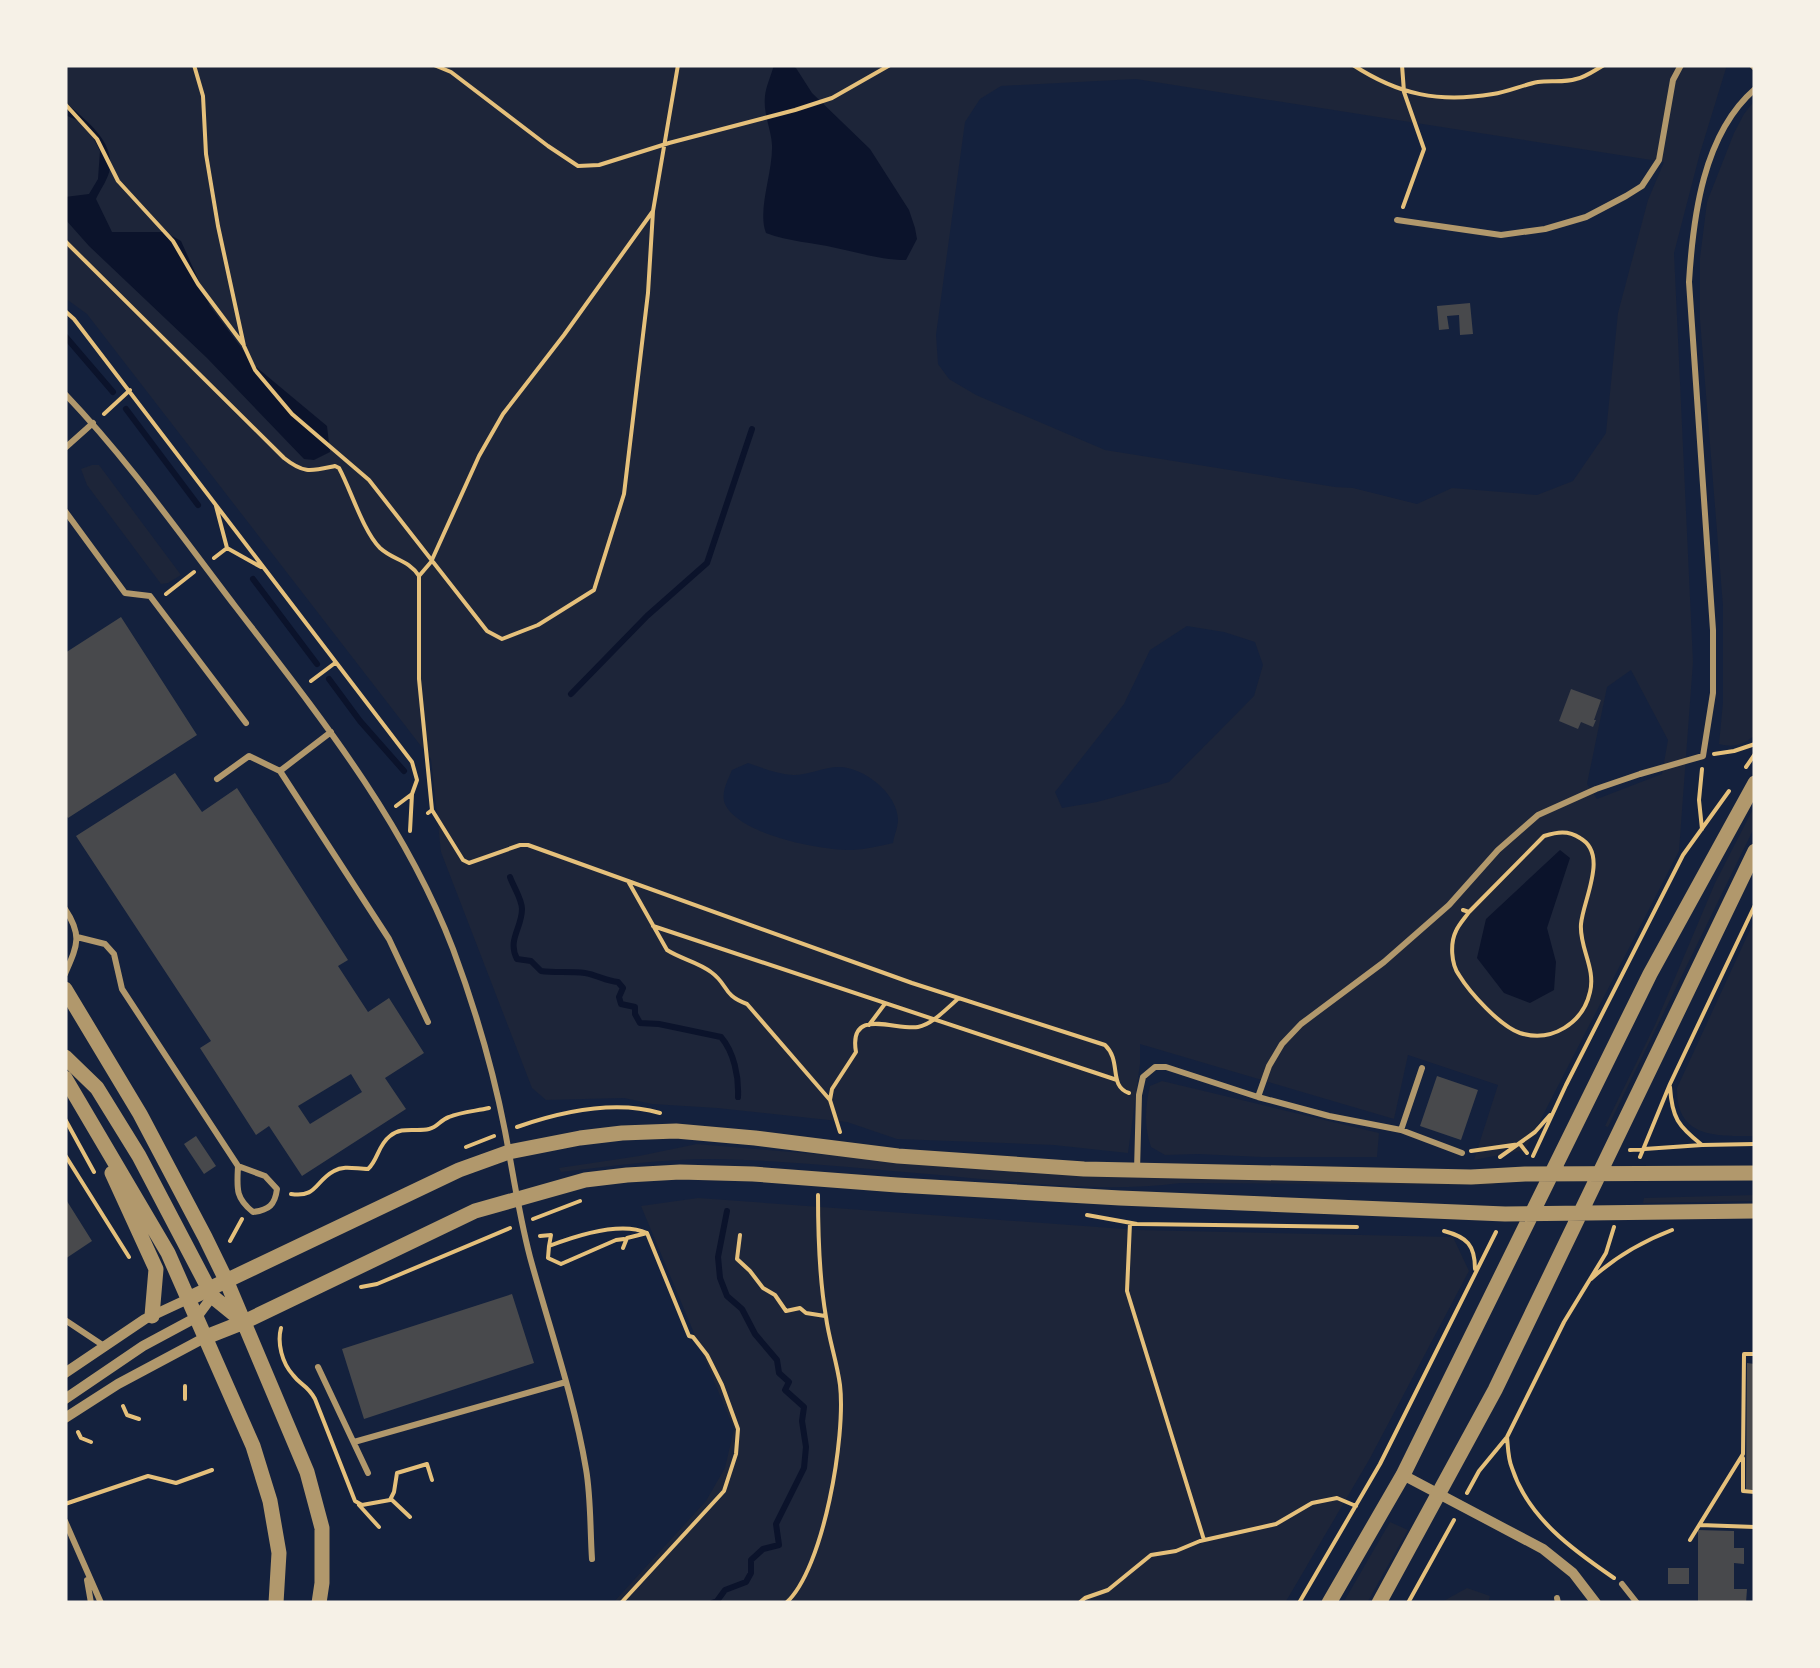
<svg xmlns="http://www.w3.org/2000/svg" width="1820" height="1668" font-family="'Nunito Sans',sans-serif">
<style>
.green{fill:#1d2539;fill-rule:evenodd}
.water{fill:#0b132b}
.lines{fill:none;stroke-linecap:round;stroke-linejoin:round}
.stream{stroke:#0b132b;stroke-width:6}
.building{fill:#48494c;fill-rule:evenodd}
.path{stroke:#e5c07b;stroke-width:4}
.service{stroke:#b1986c;stroke-width:6}
.minor{stroke:#b1986c;stroke-width:10}
.tertiary{stroke:#b1986c;stroke-width:15}
</style>
<rect width="100%" height="100%" fill="#14213d"/>
<!-- green -->
<path class="green" d="M65,65h1662l-27,88 -26,100 19,409 -14,189 -154,299 -51,10 24,-75 -90,-30 -14,64 -254,-75v20l-12,89 -74,-8 -157,-6 -50,-17 -130,-14 -65,-4 -28,-6 -78,2 -14,-12 -91,-236 -10,-93 -344,-445 -22,-16zM1136,79l528,83 -16,38 -30,113 -12,120 -33,48 -36,14 -85,-7 -35,16 -64,-16 -18,-1 -230,-37 -129,-55 -27,-16 -11,-15 -2,-29 29,-213 15,-23 21,-13zM1187,626l37,6 31,10 8,23 -9,31 -85,86 -72,20 -35,6 -7,-16 69,-88 26,-54zM1631,670l37,70 -6,34 -65,25 -10,-15 20,-97zM748,763c14,5 30,11 45,12 16,0 31,-8 46,-8 25,0 59,27 59,53 0,7 -4,16 -5,23 -13,3 -26,6 -40,7 -29,1 -120,-16 -129,-49 -2,-11 4,-21 8,-31z
M1755,100v635c-12,10 -21,13 -36,9l4,-42v-96l-23,-286v-62l7,-56 27,-69 10,-19z
M92,465h7l82,110 -13,8 -7,1 -74,-99 -6,-16z
M1755,805v21l-147,301 -3,-1 50,-101 60,-142z
M1755,919v217c-38,0 -79,3 -78,-48z
M1162,1081l217,52 -2,24h-116l-63,-3 -33,1 -14,-8c-7,-20 -6,-40 -1,-61z
M697,1144l249,21 209,13 343,4 -6,3 -312,-2c-81,11 -170,-2 -252,-9 -71,-6 -143,-14 -215,-15 -51,0 -101,7 -152,13l-2,-4 80,-12z
M1755,1195v6l-112,2 1,-5z
M698,1198l441,32 314,7 16,34 -100,189 -84,143h-672l93,-102 19,-33 9,-39 -93,-223z
M1390,1522l18,8 -41,73h-24z
M1467,1588l23,8 -2,7h-48z"/>
<!-- water -->
<path class="water" d="M774,65h17l5,3 16,25 58,56 39,61 6,18 2,11 -11,21c-25,0 -46,-7 -70,-12 -24,-6 -47,-6 -70,-15 -9,-23 7,-60 6,-88 -1,-17 -9,-31 -7,-49 1,-10 6,-20 9,-31z
M65,102c18,16 49,38 45,66 -1,10 -10,22 -14,31l16,33h53l16,9 29,65 45,60 72,60 3,26 -16,8 -10,-1 -97,-101 -118,-112 -24,-27v-22l24,-3 9,-15 2,-28 -14,-27 -21,-9z
M1560,850l10,8 -23,70 9,34 -2,28 -24,13 -26,-10 -27,-35 9,-39z"/>
<g class="lines">
<!-- stream -->
<path class="stream" d="M65,336l48,56
M126,409l72,96
M253,579l64,85
M329,679l31,42 44,50
M571,694l76,-78 60,-53 45,-134
M510,877c3,9 12,22 12,32 0,19 -15,31 -5,50l14,2 10,10c14,2 29,0 44,2 12,2 21,8 33,9l5,6 -4,9 2,7 14,3v7l5,9 19,1 62,13c13,15 18,40 17,60
M712,1603l5,-2 8,-11 21,-8 5,-9v-13l12,-11 16,-4 -3,-21 28,-56 2,-21 -4,-26 2,-14 -19,-17 4,-8 -10,-9 -2,-13 -22,-26 -13,-25 -15,-13 -7,-18 -2,-21 9,-46"/>
</g>
<!-- building -->
<path class="building" d="M1470,303l3,31 -13,1 -1,-20 -12,1 2,13 -10,1 -2,-24z
M121,617l76,118 -129,83 -3,-4v-161z
M1571,689l30,11 -7,20h2l-3,7 -12,-5 -3,7 -19,-8z
M175,773l27,39 35,-24 111,172 -10,6 30,46 21,-14 35,55 -39,25 21,31 -104,67 -33,-50 -13,9 -56,-87 11,-7 -135,-205zM351,1074l11,18 -52,32 -12,-18z
M1437,1076l41,14 -17,50 -41,-14z
M196,1136l20,30 -12,8 -20,-30z
M65,1198l27,43 -27,18z
M512,1294l22,69 -170,56 -22,-70z
M1747,1363l8,1v125h-9z
M1698,1530l36,1v17h10v16l-10,-1v26h13l-1,14h-48z
M1668,1568h21v16h-21z"/>
<g class="lines">
<!-- path -->
<path class="path" d="M194,65l9,31 3,58 12,72 26,120 11,24 37,44 77,66 118,151 15,8 36,-14 56,-35 30,-96 24,-201 5,-82
M434,65l17,7 97,74 30,20 21,-1 70,-22 126,-33 37,-12 58,-33
M1353,65c46,30 86,38 140,29 15,-2 29,-9 45,-12 12,-2 26,1 38,-3 10,-2 19,-9 28,-14
M1402,65l2,27 20,57 -21,58
M65,104l32,35 21,42 55,60 25,43 45,60
M65,241l219,217c20,16 27,13 51,8l4,2c12,22 24,63 41,80 13,12 29,12 39,28v103l13,131
M65,311l9,8 338,443 5,18 -5,14 -2,37
M104,414l26,-24
M216,506l11,42
M214,558l13,-10 34,19
M419,576l12,-14 48,-106 24,-42 61,-79 89,-124 25,-146
M166,594l28,-22
M311,681l24,-18
M1714,754l20,-3 21,-7
M1746,767l9,-13
M1702,769l-3,31 3,29
M396,806l16,-12
M428,813l4,-3 31,50 6,3 51,-18h8l384,138 193,62c17,16 3,41 24,48
M628,881l39,69c14,9 31,12 44,22 18,13 11,23 36,32l83,96
M1463,910l6,2c-4,6 -10,12 -13,19 -6,12 -5,33 3,44 11,18 41,51 61,58 32,10 63,-10 70,-41 6,-24 -11,-45 -9,-68 2,-24 28,-70 -1,-86 -12,-8 -23,-6 -36,-2l-75,76
M653,926l464,154
M869,1025l15,-20
M1670,1087c2,31 8,39 32,58
M65,1119l29,53
M517,1127c43,-15 98,-27 143,-14
M840,1132l-10,-32 2,-11 24,-37c-8,-46 40,-21 62,-25 15,-3 29,-19 41,-29
M466,1147l28,-11
M1630,1150l72,-5 53,-1
M1471,1151l49,-7 7,9
M65,1155l64,102
M1533,1156l33,-71 117,-230 46,-64
M1500,1157l35,-25 15,-17
M1640,1157l30,-73 85,-179
M291,1194c26,4 24,-13 43,-23 10,-6 22,-2 34,-2 10,-9 10,-24 22,-33 12,-10 25,-4 39,-7 9,-2 11,-9 20,-12 12,-5 27,-6 40,-9
M1087,1215l50,9 220,3
M533,1219l47,-18
M1130,1223l-3,68 77,249
M1444,1231c23,6 31,14 31,38
M740,1235l-3,24 13,12 13,17 12,7 11,16 14,-3 6,5 19,3
M540,1236l11,-1 -2,11c26,-10 72,-25 98,-13l-20,5 -4,10
M230,1241l12,-22
M549,1246l-1,12 13,6 55,-24 8,-1
M1591,1279c24,-22 50,-37 81,-49
M361,1287l16,-3 133,-56
M281,1328c-4,15 1,35 12,47 8,11 14,9 22,24l40,102 7,4 28,-5 4,-8 3,-19 30,-9 5,16
M185,1386v13
M123,1406l4,9 12,4
M78,1432l3,6 10,4
M1507,1437c1,10 1,22 5,31 16,50 61,82 102,110
M1743,1458v33l12,1
M1467,1493l12,-22 28,-34 57,-115 42,-69 8,-26
M392,1500l18,17
M65,1504l83,-28 28,7 36,-13
M359,1505l20,22
M1700,1525l55,2
M1690,1540l53,-86 1,-100h11
M621,1603l103,-112 12,-37 2,-25 -16,-44 -15,-30 -14,-18 -4,-1 -42,-103
M786,1603c38,-34 60,-168 54,-218 -3,-23 -11,-45 -14,-68 -7,-40 -8,-81 -8,-122
M1079,1603l6,-5 23,-8 43,-35 25,-4 24,-10 76,-17 36,-21 25,-5 19,8
M1299,1603l81,-139 116,-232
M1408,1603l46,-83"/>
<!-- service -->
<path class="service" d="M1752,65l3,3
M1397,220l104,15 44,-6 41,-12 40,-21 16,-10 17,-26 14,-80 8,-15
M65,394c63,66 115,140 170,212 83,108 169,215 218,343 22,59 40,120 52,182 8,42 14,84 25,126 19,70 44,140 56,212 5,29 4,60 6,90
M65,448l28,-25
M65,511l60,82 25,3 96,127
M280,771l109,168 39,83
M217,779l32,-23 31,15 51,-39
M65,909c18,27 12,37 0,65
M77,937l28,7 9,10 8,35 116,177c-1,22 -3,32 15,46 16,-2 22,-7 24,-23l-12,-13 -27,-10
M1258,1097l11,-31 13,-22 19,-20 83,-62 65,-57 49,-55 40,-35 58,-26 44,-15 63,-18 10,-63v-63l-24,-348c4,-65 14,-148 66,-193
M1401,1130l21,-62
M1137,1170l2,-75 4,-18 12,-10h11l92,30 71,19 72,14 61,23
M65,1320l39,26
M318,1367l50,106
M354,1442l212,-60
M65,1521l36,82
M87,1580l4,23
M1622,1584l15,19
M1557,1598l1,5"/>
<!-- minor -->
<path class="minor" d="M65,1373l80,-54 43,-20
M65,1399l78,-53 54,-29 17,-23
M65,1418l53,-34 88,-47
M1403,1475l140,74 30,24 23,30"/>
<!-- tertiary -->
<path class="tertiary" d="M65,989l75,125 65,123 21,43 81,192 15,56v55l-3,20
M65,1057l32,31 42,68 74,141 27,22
M65,1078l103,175 85,193 17,55 9,52 -3,50
M112,1173l44,96 -4,47
M188,1299l271,-129 50,-18 71,-14 42,-5 54,-2 79,7 143,18 186,13 387,8 54,-3 230,-1
M206,1337l38,-15 231,-111 110,-31 42,-5 53,-3 73,2 144,11 223,13 385,16 250,-3
M1329,1603l74,-128 247,-501 105,-191
M1379,1603l116,-213 260,-539"/>
</g>
<!-- border -->
<rect width="1820" height="1668" fill="none" stroke="#f6f1e7" stroke-width="135"/>
</svg>
